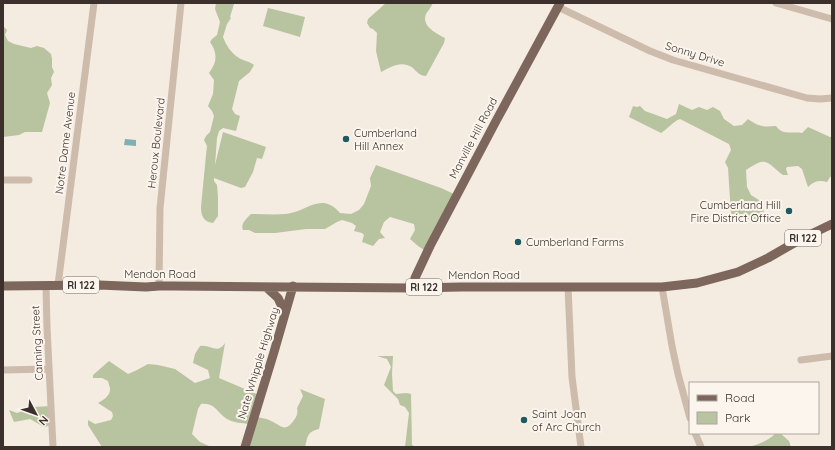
<svg xmlns="http://www.w3.org/2000/svg" width="835" height="450" font-family="Quicksand,sans-serif">
<style>
.green{fill:#b8c4a0}
.water{fill:#7fb0b2}
.lines{fill:none;stroke-linecap:round;stroke-linejoin:round}
.minor{stroke:#cdbbac;stroke-width:7}
.major{stroke:#7d675c;stroke-width:9}
.poi-dot{fill:#1f5a5e;stroke:#fbf5ee;stroke-width:1.5}
.labels{text-anchor:middle;dominant-baseline:central;stroke-width:4;stroke-linejoin:round;paint-order:stroke}
.shield{fill:#fbf5ee;stroke:#756b66;stroke-width:1}
.shield-label{font-size:10px;font-weight:bold;fill:#3b302b}
.street-label{font-size:11px;fill:#3b302b;stroke:#fbf5ee}
.poi-label{font-size:11px;fill:#3b302b;stroke:#fbf5ee;text-anchor:start}
</style>
<rect width="100%" height="100%" fill="#f4ebe1"/>
<!-- green -->
<path class="green" d="M216,3h20l-2,1 -4,13 1,1 -4,6 -4,13c3,8 8,16 16,21 5,3 10,3 15,7l-4,7 -11,9 -7,28 3,5 5,2 -4,15 -13,-3 -4,3 -2,7 -2,27 8,-33 43,15 -4,12 -5,-1 -4,14 -8,15 -4,1 -27,-10v3l3,4 1,12v19l-5,7c-10,-1 -12,-8 -12,-16l5,-52 1,-9 -3,-6 2,-4 4,-4 4,-16 -2,-5 -4,-5 5,-12 1,-14 -5,-7c8,-11 9,-19 1,-31l2,-3 5,-4 3,-13 -5,-13z
M386,3h47c-2,4 -5,8 -7,11 -5,12 10,19 19,24l-1,5 -18,33c-6,0 -9,-4 -13,-8 -10,-8 -22,-2 -32,4l-5,-21 1,-18 -4,-4 -3,-1 -3,-5 1,-4z
M268,8l37,9 -5,20 -37,-11z
M3,26l4,4 -2,5 3,6 6,3 17,4 6,-2 7,2 7,6 1,5v8l2,5 -3,6 1,7 -5,8 3,10 -8,29h-17l-6,3 -16,2z
M679,104l13,6 7,-3 8,3 6,-3 7,4 4,8 10,7 8,-1 6,-6c11,8 16,8 28,7 7,10 15,5 26,7l6,-6 22,10h2v39l-2,1 -3,5c-8,-2 -13,-1 -19,5l-6,-18 -4,-3 -11,1 -1,2 2,6h-5c-18,-14 -16,-19 -37,-5l1,17 4,8 11,7 3,17h-35l1,-5 -3,-46 -3,-6 6,-12 -2,-6 -49,-25c-8,3 -12,10 -19,14l-32,-16 4,-11 4,1 3,-1 5,5 22,8 9,-5z
M376,165l65,23 13,6 -30,56 -6,-4 -8,-7 5,-9 -1,-6 -24,-7 -6,5 -4,10 5,6 -6,1 -6,7 -11,-4 2,-7 -2,-2 -8,-2 2,-5 -4,-3 -10,-3 -5,2 -12,7h-19l-31,4h-20l-6,-3h-6c-3,-6 4,-12 8,-16 11,0 23,1 35,0 21,-2 35,-23 54,-1l11,1 8,-4 5,-6 7,-18 -1,-8z
M225,343l-6,35 40,17 -6,21c6,2 13,2 18,5 11,5 14,12 23,-1 3,-4 4,-7 3,-12l6,-12 -3,-7 25,10 -6,30c-12,3 -11,7 -14,18h-62l6,-23c-6,-1 -16,-1 -22,-5 -10,-6 -12,-17 -26,-15l-3,5 -6,25 8,8 9,4v1h-107l-14,-22v-5l7,4 16,-4 2,-4 -1,-4 -14,-9c6,-3 13,-8 12,-15 0,-1 -2,-6 -2,-7l-6,-3h-9v-3l16,-14 19,13 9,-4 11,-6 10,1 17,4 20,14 15,-5 -2,-8 -15,-7 2,-9 5,-8c11,-2 17,9 25,-3z
M377,356h16l-1,18 1,17 3,3 10,-1 5,1 1,51 4,2h-11l4,-34 -4,-6 -5,-2 -2,-6 -14,-14 7,-18 -4,-8z
M51,406l1,19 -8,2 -14,-8 -16,3 -5,-12 8,3 16,-6z
M776,433h4l9,8 2,6h-43c10,-2 21,-7 28,-14z"/>
<!-- water -->
<path class="water" d="M125,139l11,1v6l-12,-1z"/>
<g class="lines">
<!-- minor -->
<path class="minor" d="M776,3l56,16
M558,7l92,44 23,9 134,38 13,1 12,-1
M3,180h26
M58,285l36,-282
M46,286l1,41 6,120
M159,286l1,-78 21,-205
M568,287l4,90 9,70
M662,287l10,59 6,28 12,44
M801,360l31,-4
M3,370l46,-1
M695,433l6,14"/>
<!-- major -->
<path class="major" d="M3,286l96,-1 47,2 13,-1h14l242,2 46,-1h201l35,-4 41,-11 30,-14 33,-19 31,-15
M266,287l12,11 7,15
M415,288v-10l15,-32 66,-125 64,-118
M245,447l29,-95 19,-66"/>
</g>
<!-- markers -->
<g class="poi-dot">
<circle cx="346" cy="139" r="4"/>
<circle cx="789" cy="211" r="4"/>
<circle cx="518" cy="242" r="4"/>
<circle cx="524" cy="420" r="4"/>
</g>
<g class="labels">
<!-- shield labels -->
<g class="shield">
<rect x="785" y="230" width="36" height="16" rx="3"/>
<rect x="63" y="277" width="36" height="16" rx="3"/>
<rect x="406" y="279" width="36" height="16" rx="3"/>
</g>
<g class="shield-label">
<text x="803" y="238">RI 122</text>
<text x="81" y="285">RI 122</text>
<text x="424" y="287">RI 122</text>
</g>
<!-- street labels -->
<g class="street-label">
<text transform="translate(695 54) rotate(17)">Sonny Drive</text>
<text transform="translate(473 138) rotate(-62)">Manville Hill Road</text>
<text transform="translate(65 143) rotate(-83)">Notre Dame Avenue</text>
<text transform="translate(156 143) rotate(-84)">Heroux Boulevard</text>
<text x="160" y="274">Mendon Road</text>
<text x="484" y="275">Mendon Road</text>
<text transform="translate(37 343) rotate(-93)">Canning Street</text>
<text transform="translate(258 363) rotate(-73)">Nate Whipple Highway</text>
</g>
<!-- poi labels -->
<g class="poi-label">
<text x="354" y="133">Cumberland<tspan x="354" dy="13">Hill Annex</tspan></text>
<text x="781" y="205" text-anchor="end">Cumberland Hill<tspan x="781" dy="13">Fire District Office</tspan></text>
<text x="526" y="242">Cumberland Farms</text>
<text x="532" y="414">Saint Joan<tspan x="532" dy="13">of Arc Church</tspan></text>
</g>
</g>
<!-- border -->
<rect width="835" height="450" fill="none" stroke="#3b302b" stroke-width="8"/>
<!-- legend -->
<rect x="689" y="382" width="130" height="52" fill="#fbf5ee" stroke="#aea6a0"/>
<rect x="697" y="395" width="20" height="6" fill="#7d675c" stroke="#aea6a0"/>
<text x="725" y="402" font-size="12" fill="#3b302b">Road</text>
<rect x="697" y="412" width="20" height="12" fill="#b8c4a0" stroke="#aea6a0"/>
<text x="725" y="422" font-size="12" fill="#3b302b">Park</text>
<!-- north arrow -->
<g transform="translate(36 414) rotate(131)" stroke="#fbf5ee" stroke-width="3" paint-order="stroke">
<path d="M0-3L7 15L0 10L-7 15Z" fill="#3b302b"/>
<text y="-6" font-size="11" font-weight="bold" text-anchor="middle" fill="#3b302b">N</text>
</g>
</svg>
